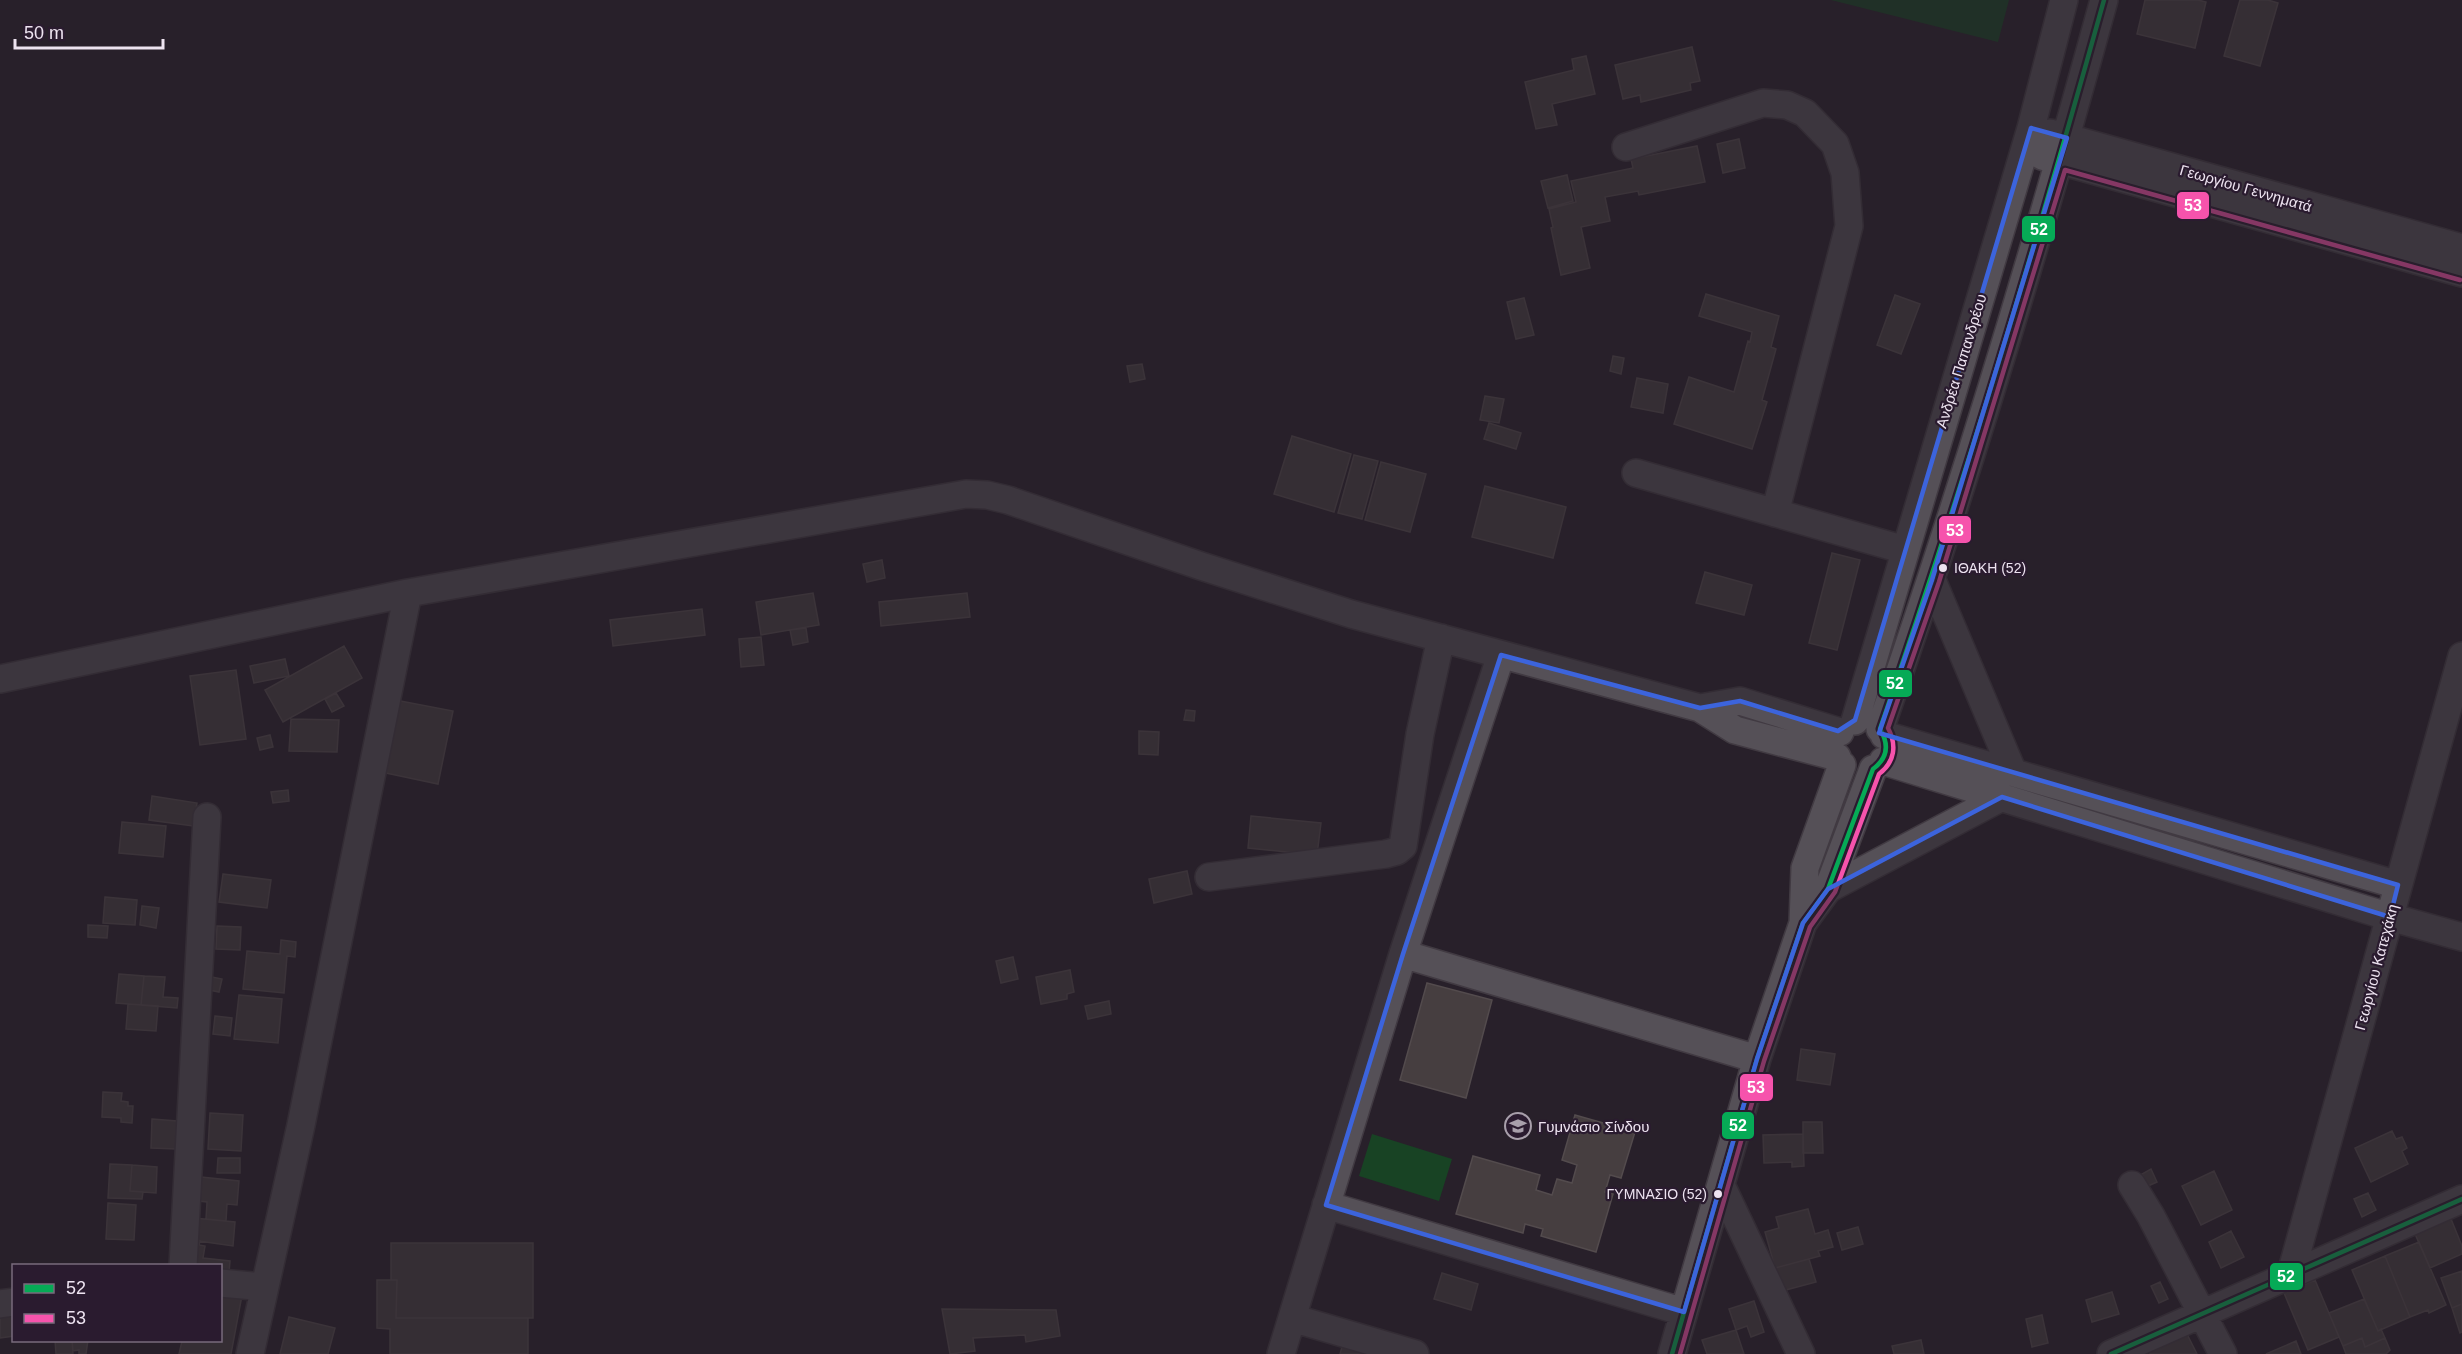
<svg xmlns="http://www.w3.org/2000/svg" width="2462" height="1354" font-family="Arial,sans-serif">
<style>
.green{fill:#184324}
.building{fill:#463e40;stroke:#534b4d;stroke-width:1.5}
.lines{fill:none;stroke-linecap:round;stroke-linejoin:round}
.minor-casing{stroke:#413a42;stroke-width:30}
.minor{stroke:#555057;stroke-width:27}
.bus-1-casing{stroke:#2a1b2f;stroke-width:9}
.bus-2-casing{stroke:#2a1b2f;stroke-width:9}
.bus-1{stroke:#06aa56;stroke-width:4.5}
.bus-2{stroke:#f653ac;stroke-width:4.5}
.marked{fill:none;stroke:#3c64dc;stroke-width:4.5;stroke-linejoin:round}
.bus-dot{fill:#ede3f0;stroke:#2a1b2f;stroke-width:2}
.labels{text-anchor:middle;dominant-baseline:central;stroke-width:4.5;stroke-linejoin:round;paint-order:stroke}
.bus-label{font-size:14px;fill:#ede3f0;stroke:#2a1b2f;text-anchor:start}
.street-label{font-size:15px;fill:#ede3f0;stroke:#2a1b2f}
.poi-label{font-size:15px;fill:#ede3f0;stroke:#2a1b2f;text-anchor:start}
.line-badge{stroke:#2a1b2f;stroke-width:2}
.badge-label{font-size:16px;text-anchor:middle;font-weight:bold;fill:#fff}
</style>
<rect width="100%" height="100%" fill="#28202a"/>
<!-- green -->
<path class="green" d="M1831,0h178l-11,42z
M1372,1134l80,25 -13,42 -80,-25z"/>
<!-- building -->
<path class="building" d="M2145,0h53l8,2 -11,46 -58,-14z
M2240,0h28l10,3 -18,63 -36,-10z
M1692,47l8,34 -10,2 1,7 -50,12 -1,-7 -17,4 -8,-34z
M1586,56l9,38 -43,10 5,21 -21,4 -11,-47 49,-12 -2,-11z
M1739,139l6,29 -22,5 -6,-29z
M1697,146l8,36 -66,13 -1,-4 -33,6 5,24 -29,6 9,41 -29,7 -10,-47 2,-1 -4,-18 27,-7 -5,-21 62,-13 -2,-9z
M1567,175l6,26 -25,7 -7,-27z
M1706,294l73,22 -8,31 5,2 -14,51 5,2 -15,47 -78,-25 15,-47 45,15 14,-51 2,1 2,-10 -53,-16z
M1895,295l25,9 -19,50 -24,-9z
M1524,298l10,37 -18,4 -9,-37z
M1613,356l11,2 -3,16 -11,-3z
M1142,364l3,15 -15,3 -3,-16z
M1637,378l31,6 -5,29 -32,-6z
M1485,396l19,3 -5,24 -19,-3z
M1489,423l32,10 -5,16 -32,-10z
M1292,436l59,18 -17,58 -60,-18z
M1354,455l24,6 -16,58 -24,-6z
M1381,462l45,12 -16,58 -45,-12z
M1485,486l81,21 -13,51 -81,-21z
M1832,553l28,7 -23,90 -28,-7z
M882,560l3,18 -18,4 -4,-18z
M1705,572l47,13 -8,30 -48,-12z
M813,593l6,32 -58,10 -5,-33z
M967,593l3,24 -89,9 -2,-24z
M702,609l3,26 -92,11 -3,-26z
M806,628l2,14 -15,3 -3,-15z
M761,637l3,28 -23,2 -2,-28z
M344,646l18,32 -79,44 -18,-32z
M285,659l4,17 -35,7 -4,-17z
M236,670l10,69 -46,6 -10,-69z
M336,693l8,13 -12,6 -7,-13z
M390,699l63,12 -15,73 -62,-13z
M1186,710l9,1 -1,10 -10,-1z
M291,719l48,1 -2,32 -48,-1z
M1139,731l20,1 -1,23 -19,-1z
M270,735l3,12 -13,3 -3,-12z
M288,790l1,11 -16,2 -2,-11z
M152,796l45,7 -4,23 -44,-6z
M1251,816l70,7 -4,32 -69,-7z
M122,822l44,4 -3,31 -44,-4z
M1187,871l5,23 -38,9 -5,-24z
M223,874l48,6 -4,28 -48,-6z
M105,897l32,3 -2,25 -32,-2z
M142,906l17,2 -3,20 -16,-3z
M88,925l20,1 -1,12 -19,-1z
M217,926l24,1 -1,23 -24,-1z
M281,940l15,2 -1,15 -8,-1 -3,37 -41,-4 4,-38 33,3z
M1013,957l5,22 -17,4 -5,-22z
M1070,970l4,22 -7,2v5l-26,5 -5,-27z
M119,974l25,2 -3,29 -25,-2z
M144,976l21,1 -2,20 15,1 -1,10 -36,-3z
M207,976l15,3 -3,13 -15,-3z
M1427,983l65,17 -26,98 -66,-18z
M239,995l43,4 -4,44 -44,-4z
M1109,1001l2,13 -23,5 -3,-13z
M128,1004l30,2 -2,25 -30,-2z
M215,1016l17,2 -2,18 -17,-2z
M1801,1049l34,5 -5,31 -33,-5z
M103,1092l19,1 -1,8 7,1v4h5l-1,17 -11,-1v-4l-19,-1z
M210,1113l33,2 -2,36 -33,-2z
M1575,1115l60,17 -14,46 -11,-3 -5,17 8,2 -17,58 -55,-16 2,-7 -18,-5 -2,9 -67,-19 17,-58 67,19 -4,15 16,5 5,-16 15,4 5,-18 -15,-5z
M152,1119l25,2 -1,28 -25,-1z
M1803,1122h19l1,31h-20z
M2392,1131l4,8 6,-2 5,11 -5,3 6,13 -37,18 -16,-34z
M1803,1134l1,32 -12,1v-5l-28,1 -1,-28z
M218,1158h22v15h-23z
M110,1164l22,1 -2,26 13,1 -1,7 -34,-1z
M132,1165l25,2 -1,26 -26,-2z
M2151,1169l6,13 -9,4 -6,-12z
M2214,1171l18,39 -31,15 -19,-39z
M201,1177l38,4 -2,24 -10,-1 -1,17 -20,-2 1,-17 -8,-1z
M2368,1193l8,17 -14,7 -8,-18z
M108,1203l28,2 -2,35 -28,-1z
M1808,1209l7,25 13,-4 5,17 -15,4 2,5 -45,12 -10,-36 14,-4 -3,-11z
M194,1218l41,4 -2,24 -41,-6z
M2451,1219l11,27v8l-32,14 -15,-34z
M1858,1227l5,17 -21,6 -5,-17z
M2231,1231l13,26 -23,11 -12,-26z
M192,1240l8,1 -1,4 6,1 -2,12 27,3 -1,12h-9v-7h-34z
M2419,1242l27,63 -17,8 -1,-3 -18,7 -25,-61z
M391,1243h142v75h-137l1,-38h-6z
M2385,1256l25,61 -32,14 -26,-61z
M1809,1259l7,23 -34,9 -7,-23z
M2462,1271v33l-10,4 -11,-30z
M1442,1273l36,11 -7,26 -37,-11z
M377,1280h20l-1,38h132v36h-138v-25l-13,-1z
M2315,1280l24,57 -31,13 -24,-57z
M2160,1282l8,17 -9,4 -8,-17z
M220,1285l23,5 -12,64h-52l3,-13 38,-1z
M2112,1292l7,22 -27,8 -6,-22z
M2364,1299l14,32 3,-2 4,9 -20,9 -3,-9 -19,8 -14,-33z
M1754,1301l10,31 -13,5 -4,-11 -11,4 -7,-21z
M2462,1304v28l-2,1 -8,-25z
M14,1307v29l-14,2v-29z
M942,1309l114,1 4,26 -34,6 -1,-7 -52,3 2,13 -25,3z
M2042,1315l6,28 -16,4 -6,-28z
M289,1317l46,11 -7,26h-48z
M1736,1330l8,24h-37l-5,-14z
M2187,1334l10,20h-47l-1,-2z
M2362,1338l3,9 20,-9 5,12 -4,4h-40l-3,-8z
M55,1340h17l1,14h-17z
M72,1340h16l-2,14h-7v-4l-6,1z
M1921,1340l3,14h-30l-2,-8z
M2296,1341l5,13h-35z
M1342,1347l23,6 -1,1h-24z"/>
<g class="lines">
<defs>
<path id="minor" d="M2050,133l412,115
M1626,147l137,-44 24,2 18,8 30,31 10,29 4,53 -74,287
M2042,156l420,117
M1636,473l269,77
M1932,580l80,190
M0,679l408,-86 558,-99 21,1 21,5 193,66 150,48 349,94 35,22 102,27
M1700,708l40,-7 100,31
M1855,721l176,-593 33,-128
M1880,729c84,-240 157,-484 224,-729
M1884,735l514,150
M1883,761l507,156 72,20
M1209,877l177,-23 11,-3 6,-5 17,-112 21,-96
M1828,889l174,-92
M1803,923l2,-55 37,-103
M1403,954l354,105
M1721,1185l80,169
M2132,1185l19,31 72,138
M1326,1205l358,107
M183,1266l24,-449
M2290,1277l172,-621
M220,1283l45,4
M0,1304l14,-2
M1292,1318l123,36
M250,1354l51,-229 107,-532
M1281,1354l122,-400 98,-299
M1672,1354l85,-295 46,-136 25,-34 45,-120
M2111,1354l351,-155"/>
</defs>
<!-- minor casing -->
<use href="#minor" class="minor-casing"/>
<!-- minor -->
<use href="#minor" class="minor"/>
<defs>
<path id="bus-1" d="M1672,1354l85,-295 46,-136 25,-34 45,-120c15,-11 16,-25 7,-40 83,-241 156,-484 224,-729
M2111,1354l351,-155"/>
<path id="bus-2" d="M1680,1354l84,-293 46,-134 25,-35 44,-118c16,-12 18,-29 9,-46l51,-146 126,-412 395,110"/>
</defs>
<!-- bus-1 casing -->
<use href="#bus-1" class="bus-1-casing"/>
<!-- bus-2 casing -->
<use href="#bus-2" class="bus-2-casing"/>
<!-- bus-1 -->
<use href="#bus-1" class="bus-1"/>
<!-- bus-2 -->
<use href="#bus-2" class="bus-2"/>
</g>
<!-- marked area -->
<path d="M0 0H2462V1354H0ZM2031,128l36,10 -135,442 -53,153 519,152 -8,32 -388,-120 -174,92 -25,34 -46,136 -73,253 -358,-107 77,-251 98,-299 199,53 40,-7 98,30 17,-11z" fill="#28202a" fill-opacity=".55" fill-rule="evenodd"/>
<path class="marked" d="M2031,128l36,10 -135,442 -53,153 519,152 -8,32 -388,-120 -174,92 -25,34 -46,136 -73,253 -358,-107 77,-251 98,-299 199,53 40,-7 98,30 17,-11z"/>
<!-- icons -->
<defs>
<symbol id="school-ring" viewBox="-11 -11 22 22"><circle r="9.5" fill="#2a1b2f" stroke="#a89fab" stroke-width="1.5"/><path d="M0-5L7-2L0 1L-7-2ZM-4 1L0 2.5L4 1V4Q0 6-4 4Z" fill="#a89fab"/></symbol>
</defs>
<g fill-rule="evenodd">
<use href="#school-ring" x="1503" y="1111" width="30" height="30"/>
</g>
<!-- markers -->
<g class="bus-dot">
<circle cx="1943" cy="568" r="5"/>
<circle cx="1718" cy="1194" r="5"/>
</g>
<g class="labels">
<!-- bus labels -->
<g class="bus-label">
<text x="1954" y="568">ΙΘΑΚΗ (52)</text>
<text x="1707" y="1194" text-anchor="end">ΓΥΜΝΑΣΙΟ (52)</text>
</g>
<!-- street labels -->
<g class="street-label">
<text transform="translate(2246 188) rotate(16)">Γεωργίου Γεννηματά</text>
<text transform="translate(1961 361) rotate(-73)">Ανδρέα Παπανδρέου</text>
<text transform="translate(2376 967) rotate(-75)">Γεωργίου Κατεχάκη</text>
</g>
<!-- poi labels -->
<g class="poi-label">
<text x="1538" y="1126">Γυμνάσιο Σίνδου</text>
</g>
</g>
<g class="line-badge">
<rect x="2176" y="191" width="34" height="29" rx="6" fill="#f653ac"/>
<rect x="2021" y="215" width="35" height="28" rx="6" fill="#06aa56"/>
<rect x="1938" y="515" width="34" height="29" rx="6" fill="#f653ac"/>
<rect x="1878" y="669" width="35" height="29" rx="6" fill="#06aa56"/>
<rect x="1739" y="1073" width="35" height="29" rx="6" fill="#f653ac"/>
<rect x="1721" y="1111" width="34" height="29" rx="6" fill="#06aa56"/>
<rect x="2269" y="1262" width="35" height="29" rx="6" fill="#06aa56"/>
</g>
<g class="badge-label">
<text x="2193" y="211">53</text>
<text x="2039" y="235">52</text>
<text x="1955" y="536">53</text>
<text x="1895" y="689">52</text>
<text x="1756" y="1093">53</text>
<text x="1738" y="1131">52</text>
<text x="2286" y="1282">52</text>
</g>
<!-- legend -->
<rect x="12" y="1264" width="210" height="78" fill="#2a1b2f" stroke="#786b7c" stroke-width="1.5"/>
<rect x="24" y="1284" width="30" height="9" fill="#06aa56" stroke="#786b7c" stroke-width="1.5"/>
<text x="66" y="1294" font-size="18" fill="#ede3f0">52</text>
<rect x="24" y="1314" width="30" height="9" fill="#f653ac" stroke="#786b7c" stroke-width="1.5"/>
<text x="66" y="1324" font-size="18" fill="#ede3f0">53</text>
<!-- scale -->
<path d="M15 39v9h148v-9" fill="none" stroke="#ede3f0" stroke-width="3"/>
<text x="24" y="39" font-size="18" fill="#ede3f0" stroke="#2a1b2f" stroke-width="4.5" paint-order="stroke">50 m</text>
</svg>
